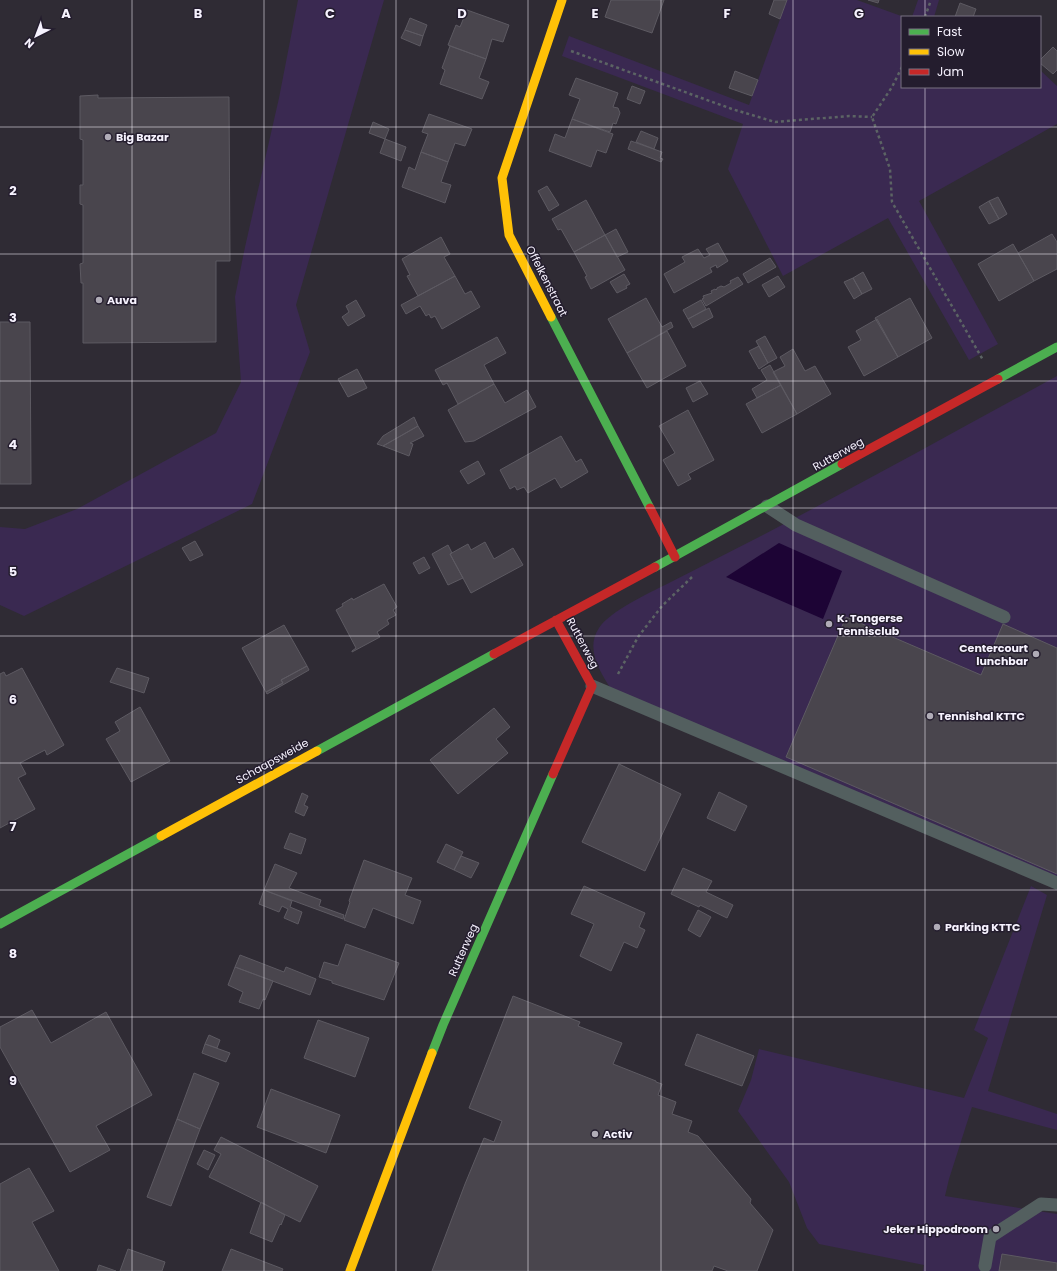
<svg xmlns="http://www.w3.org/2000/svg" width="1057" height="1271" font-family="Poppins,sans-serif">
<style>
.green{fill:#3a2951}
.water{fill:#1d0435}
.building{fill:#49454d;stroke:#5d5a62}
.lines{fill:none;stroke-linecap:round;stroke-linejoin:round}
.path{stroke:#5c6464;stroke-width:2.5;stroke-dasharray:3 3;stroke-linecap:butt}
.lane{stroke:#535f5f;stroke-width:13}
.fast{stroke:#4caf50;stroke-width:9}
.slow{stroke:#ffc107;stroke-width:9}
.jam{stroke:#c62828;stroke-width:9}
.grid{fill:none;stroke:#f6f2fe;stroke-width:1;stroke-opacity:0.55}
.poi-dot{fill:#b0acb7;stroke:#241d2e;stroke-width:1.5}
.labels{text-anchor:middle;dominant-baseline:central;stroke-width:3;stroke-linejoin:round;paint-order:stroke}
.poi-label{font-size:11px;font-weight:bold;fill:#f6f2fe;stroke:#241d2e;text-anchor:start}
.street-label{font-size:11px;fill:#f6f2fe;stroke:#241d2e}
.grid-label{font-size:13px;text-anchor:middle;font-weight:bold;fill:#f6f2fe;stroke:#241d2e;stroke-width:3;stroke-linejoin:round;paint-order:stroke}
</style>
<rect width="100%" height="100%" fill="#2f2b34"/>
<!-- green -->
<path class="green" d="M298,0h86l-88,305 14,47 -58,152 -228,112 -24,-11v-78l25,2 52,-20 139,-76 25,-51 -6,-85 10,-50 34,-149z
M787,0h70l47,17h-2v70h138v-17l17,16v38l-138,77 79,143 -29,16 -81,-142 -105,58 -55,-107 15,-45 -181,-68 7,-20 180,69z
M918,0h21l-5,17h-22z
M1057,376v501l-446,-188c-11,-17 -26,-41 -12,-61 11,-17 50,-35 68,-44 31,-16 61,-31 92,-47 100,-52 199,-107 298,-161z
M1031,886l16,9 -59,196 69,23v16l-85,-23 -23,72 -4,17 112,18v57h-134l1,-6 -105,-21 -12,-16 -18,-46 -51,-71 13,-31 8,-31 205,49 24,-60 -14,-8z"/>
<!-- water -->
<path class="water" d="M779,543l63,28 -19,48 -97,-42z"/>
<!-- building -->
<path class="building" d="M611,0h53l-12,33 -47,-16z
M774,0h13l-7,19 -11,-5z
M868,0h11l-1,3z
M960,3l16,6 -3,8h-18z
M467,10l42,15 -6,17 -11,-3 -6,20 -38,-14 8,-20 4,2z
M410,18l17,7 -4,11 -18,-6z
M405,30l18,6 -3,10 -19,-8z
M450,46l36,13 -7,19 10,4 -7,17 -42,-15 5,-14 -3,-2z
M1053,47l4,4v19l-4,4 -13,-11v-3z
M735,71l23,9 -6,16 -23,-8z
M576,78l42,15 -5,14 5,1 2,5 -4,11 -3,-1 -3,9 -38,-13 8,-20 -11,-4z
M632,86l13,5 -5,13 -13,-5z
M98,95v3l131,-1 1,164h-14v81l-133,1v-60h-2l-1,-19 3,-1v-58l-3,-1v-19h3v-45l-3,-1v-43z
M429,114l43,15 -7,17 -10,-3 -7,19 -27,-10 7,-18 -6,-2z
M572,119l41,15 -7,19 -9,-3 -6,17 -42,-16 6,-17 10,4z
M373,122l16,7 -4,10 -16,-6z
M641,131l17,7 -4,11 -18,-7z
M385,139l21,8 -5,14 -21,-8z
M631,141l31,11 -2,6 3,1 -2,3 -33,-13z
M421,152l27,10 -7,20 10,3 -6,18 -43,-16 7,-20 6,3z
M547,186l12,19 -10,6 -11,-20z
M998,197l9,17 -8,5 -10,-18z
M586,200l19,35 -31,17 -13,-23 -3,1 -6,-11z
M989,201l10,18 -10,5 -10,-17z
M616,229l12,23 -11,5 -12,-22z
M1052,234l5,8v27l-23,12 -16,-28z
M605,235l20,35 -34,19 -6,-12 2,-1 -13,-24z
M441,237l9,17 -6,3 11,19 -37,20 -11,-20 3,-1 -8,-16z
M718,243l10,18 -11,7 -1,-3 -6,3 2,4 -38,21 -10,-19 21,-12 -3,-5 16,-8 6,9 6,-3 -4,-6z
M1013,244l21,37 -35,20 -21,-37z
M770,258l6,9 -28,16 -5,-9z
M863,272l9,17 -10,5 -9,-16z
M624,274l6,10 -4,2 1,2 -10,5 -7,-11z
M455,276l10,18 6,-3 9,16 -38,22 -7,-13 -4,2 -2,-4 -3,2 -6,-10 -14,8 -5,-9z
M778,276l7,11 -16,10 -7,-12z
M738,277l5,7 -37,22 -4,-7 2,-1 -1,-2 9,-3 -1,-2 4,-2 1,1 1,-1v-1l4,-2 3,1 7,-4 -1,-2z
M853,278l9,16 -8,5 -10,-17z
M646,298l16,29 9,-5 2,5 -46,26 -19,-34z
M910,298l22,40 -34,19 -23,-39z
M356,300l9,16 -17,10 -6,-9 7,-5 -3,-6z
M701,300l5,9 -18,10 -5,-9z
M709,308l4,9 -20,11 -5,-9z
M877,319l21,38 -34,19 -16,-29 13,-7 -5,-9z
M0,322h30l1,162h-31z
M667,331l19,35 -39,22 -20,-35z
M765,336l12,22 -9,5 -12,-22z
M497,337l9,16 -22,12 10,19 -36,20 -11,-21 -4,2 -8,-15z
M759,346l9,17 -9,6 -10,-18z
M793,349l12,22 10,-5 16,28 -34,20 -24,-42 12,-6 -5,-9z
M770,365l11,20 -24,13 -5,-9 15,-9 -6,-10z
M357,369l10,19 -19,9 -10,-18z
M700,381l8,13 -15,8 -7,-14z
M494,384l11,19 22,-13 9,17 -62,34 -9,1 -17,-32z
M781,385l16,29 -35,19 -16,-29z
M688,410l26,50 -26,14 3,5 -13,7 -15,-26 12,-7 -16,-27z
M414,417l4,9 -35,20 -6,-2 6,-8z
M418,426l6,10 -14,7 3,1 -4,12 -26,-10z
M561,436l15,26 5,-3 7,13 -27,16 -6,-10 -27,15 -4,-6 -7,3 -2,-4 -5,3 -10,-19z
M478,461l7,13 -17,10 -8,-13z
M195,541l8,14 -13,6 -8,-13z
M485,542l9,17 19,-11 10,17 -52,28 -21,-39 18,-10 3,6z
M448,545l4,8 -2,1 13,24 -15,7 -16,-31z
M424,557l6,11 -11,6 -6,-11z
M384,584l13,23 -4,3 3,5 -9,5 2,4 -12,8 3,5 -28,15v-1l4,-3 -20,-38 7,-4 -1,-2 10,-6 1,2z
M846,617l135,58 22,-51 54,24v226l-271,-117z
M284,625l23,41 -26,14 2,3 -17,9 -24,-44z
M307,666l2,4 -42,24 -1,-2 17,-9 -2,-3z
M22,668l42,77 -17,10 -2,-5 -25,13 6,11 -8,4 17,31 -35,19v-154l4,-2 2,4z
M117,668l32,10 -5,15 -34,-11z
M140,707l30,54 -39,21 -25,-43 14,-8 -5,-9z
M494,708l16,19 -14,12 12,14 -50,41 -28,-34z
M619,764l62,30 -36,77 -63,-29z
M719,792l28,14 -12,25 -28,-13z
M302,793l6,3 -4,9 4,2 -4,9 -9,-4z
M290,833l16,6 -5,15 -17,-6z
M446,844l17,8 -9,18 -17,-8z
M461,856l18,7 -8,15 -17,-8z
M364,860l48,18 -7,17 16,6 -8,23 -40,-16 -8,20 -21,-8 6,-18 -1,-1z
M275,864l22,9 -8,15 32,12 -2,6 25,9 -1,4 -79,-29z
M683,868l29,13 -6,11 27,13 -6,13 -27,-13 -1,2 -28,-13z
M584,886l61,27 -6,14 6,3 -8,18 -13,-6 -13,29 -31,-15 14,-32 -23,-10z
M264,890l28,11 -2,6 12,5 -4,12 -14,-6 4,-9 -6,-3 -3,6 -20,-8z
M698,910l13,7 -11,20 -12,-7z
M346,944l53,19 -15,37 -52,-17v-2l-13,-4 5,-15 14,4z
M240,955l44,17 2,-5 30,12 -6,16 -75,-28z
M235,967l38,14 -8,19 -2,-1 -4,10 -20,-7 4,-10 -15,-7z
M513,996l67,26 -2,4 44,17 -9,21 43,17v1l6,2 -4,11 18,7 -4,12 20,7 -4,11 10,4 53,63 -1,4 23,27 -16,41h-29l-14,-5 -2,5h-280l33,-87 19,-46 10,4 8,-21 -33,-13z
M32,1010l19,33 55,-31 46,83 -56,31 14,24 -40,22 -70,-125v-20z
M318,1020l51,18 -14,39 -51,-19z
M697,1034l57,22 -12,30 -57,-21z
M209,1035l11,5 -3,8 -12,-4z
M205,1044l25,9 -4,9 -24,-9z
M194,1073l25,10 -19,46 -23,-10z
M271,1089l69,26 -14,38 -69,-26z
M177,1119l23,10 -29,77 -24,-9z
M221,1137l97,49 -18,36 -91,-45 12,-23 -7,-4z
M204,1150l11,5 -7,15 -11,-6z
M29,1168l25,43 -22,11 27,49h-59v-87z
M261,1202l24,13 -4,10 -1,-1 -8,18 -22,-9z
M128,1249l37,13 -3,9h-42z
M231,1249l52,20 -1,2h-60z
M1002,1254l55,9v8h-58z
M99,1265l17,6h-19z"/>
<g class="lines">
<!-- path -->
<path class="path" d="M925,17l6,-17
M571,51l161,58 43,13 74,-6 23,1
M902,67l-10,20 -20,30 18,52 2,33 91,158
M618,674l20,-37 24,-31 30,-29"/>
<!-- lane -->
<path class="lane" d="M767,506l29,19 208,92
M592,686l465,197
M985,1266l5,-29 51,-33 16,1"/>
<!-- fast -->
<path class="fast" d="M551,317l99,191
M998,379l59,-32
M655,567l187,-103
M317,751l177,-97
M0,924l161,-88
M432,1053l11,-28 110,-251"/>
<!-- slow -->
<path class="slow" d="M551,317l-42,-82 -7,-57 60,-178
M161,836l156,-85
M350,1271l82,-218"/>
<!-- jam -->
<path class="jam" d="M842,464l156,-85
M650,508l25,49
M494,654l161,-87
M553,774l39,-88 -36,-66"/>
</g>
<!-- grid -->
<path class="grid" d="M132,0v1271M264,0v1271M396,0v1271M528,0v1271M661,0v1271M793,0v1271M925,0v17M925,87v1184M0,127h1057M0,254h1057M0,381h1057M0,508h1057M0,636h1057M0,763h1057M0,890h1057M0,1017h1057M0,1144h1057"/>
<!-- markers -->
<g class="poi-dot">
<circle cx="108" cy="137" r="4"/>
<circle cx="99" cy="300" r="4"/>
<circle cx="829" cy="624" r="4"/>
<circle cx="1036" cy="654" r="4"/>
<circle cx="930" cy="716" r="4"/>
<circle cx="937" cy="927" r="4"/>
<circle cx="595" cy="1134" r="4"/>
<circle cx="996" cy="1229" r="4"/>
</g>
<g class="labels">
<!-- poi labels -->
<g class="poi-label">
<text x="116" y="137">Big Bazar</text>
<text x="107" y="300">Auva</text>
<text x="837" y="618">K. Tongerse<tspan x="837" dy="13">Tennisclub</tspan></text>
<text x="1028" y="648" text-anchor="end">Centercourt<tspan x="1028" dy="13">lunchbar</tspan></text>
<text x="938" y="716">Tennishal KTTC</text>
<text x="945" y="927">Parking KTTC</text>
<text x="603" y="1134">Activ</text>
<text x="988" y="1229" text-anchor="end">Jeker Hippodroom</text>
</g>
<!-- street labels -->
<g class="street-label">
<text transform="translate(547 281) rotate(63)">Offelkenstraat</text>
<text transform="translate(838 454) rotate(-29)">Rutterweg</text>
<text transform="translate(583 643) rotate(62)">Rutterweg</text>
<text transform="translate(272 761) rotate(-29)">Schaapsweide</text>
<text transform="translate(463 950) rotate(-66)">Rutterweg</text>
</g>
</g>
<g class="grid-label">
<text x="66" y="18">A</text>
<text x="198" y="18">B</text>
<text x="330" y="18">C</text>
<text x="462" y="18">D</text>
<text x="595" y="18">E</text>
<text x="727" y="18">F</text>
<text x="859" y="18">G</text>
<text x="13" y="195">2</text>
<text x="13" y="322">3</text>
<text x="13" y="449">4</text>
<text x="13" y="576">5</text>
<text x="13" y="704">6</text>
<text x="13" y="831">7</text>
<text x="13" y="958">8</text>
<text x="13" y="1085">9</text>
</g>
<!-- legend -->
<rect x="901" y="16" width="140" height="72" fill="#241d2e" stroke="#787281"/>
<rect x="909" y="29" width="20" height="6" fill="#4caf50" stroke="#787281"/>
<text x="937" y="36" font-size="12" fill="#f6f2fe">Fast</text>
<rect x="909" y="49" width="20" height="6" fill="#ffc107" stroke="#787281"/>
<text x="937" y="56" font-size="12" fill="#f6f2fe">Slow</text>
<rect x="909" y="69" width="20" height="6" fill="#c62828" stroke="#787281"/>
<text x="937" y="76" font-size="12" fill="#f6f2fe">Jam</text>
<!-- north arrow -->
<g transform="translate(36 36) rotate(222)" stroke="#241d2e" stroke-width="3" paint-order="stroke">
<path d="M0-3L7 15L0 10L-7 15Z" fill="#f6f2fe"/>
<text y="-6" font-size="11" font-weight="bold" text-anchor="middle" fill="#f6f2fe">N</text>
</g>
</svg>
